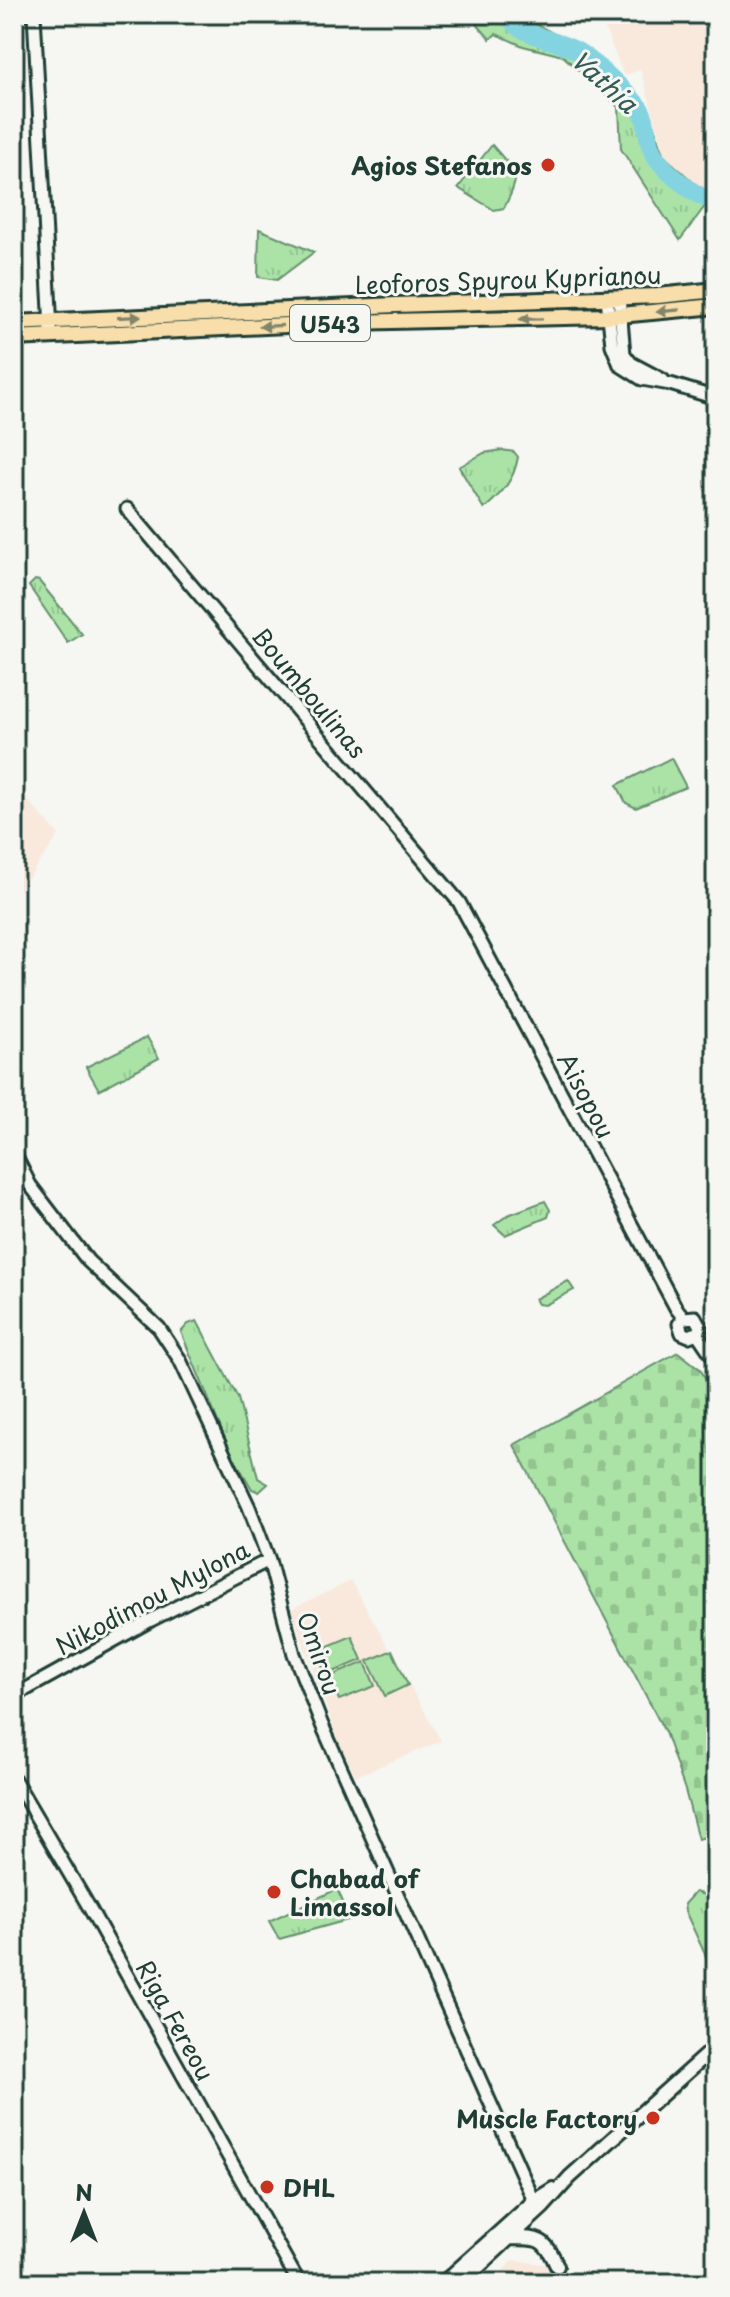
<svg xmlns="http://www.w3.org/2000/svg" width="730" height="2297" font-family="'Playpen Sans',sans-serif">
<style>
.built{fill:#f8e9dc}
.grass{fill:url(#grass-tufts);stroke:#65906e;stroke-width:2}
.cemetery{fill:url(#cemetery-stones);stroke:#65906e;stroke-width:2}
.pitch{fill:#abe3a7;stroke:#65906e;stroke-width:2}
.lines{fill:none;stroke-linecap:round;stroke-linejoin:round}
.river{stroke:#84d3e1;stroke-width:18}
.tertiary-casing{stroke:#1f3d34;stroke-width:17}
.secondary-casing{stroke:#1f3d34;stroke-width:18}
.primary-casing{stroke:#1f3d34;stroke-width:20}
.tertiary{stroke:#f6f6f2;stroke-width:11}
.secondary{stroke:#f6f6f2;stroke-width:12}
.primary{stroke:#f8deab;stroke-width:14}
.oneway{fill:#81856a}
.poi-dot{fill:#c8321e;stroke:#f6f6f2;stroke-width:3}
.labels{text-anchor:middle;dominant-baseline:central;stroke-width:6;stroke-linejoin:round;paint-order:stroke}
.shield{fill:#f6f6f2;stroke:#60746d;stroke-width:2}
.shield-label{font-size:22px;font-weight:bold;fill:#1f3d34}
.poi-label{font-size:24px;font-weight:bold;fill:#1f3d34;stroke:#f6f6f2;text-anchor:end}
.street-label{font-size:24px;fill:#1f3d34;stroke:#f6f6f2}
.water-label{font-size:26px;font-style:italic;fill:#335b57;stroke:#f6f6f2}
</style>
<defs>
<pattern id="grass-tufts" width="24" height="20" patternUnits="userSpaceOnUse" patternTransform="scale(2)"><rect width="24" height="20" fill="#abe3a7"/><path d="M3 7l-1-3M5 7V3M7 7l1-3M15 17l-1-3M17 17v-4M19 17l1-3" fill="none" stroke="#93c490"/></pattern>
<pattern id="cemetery-stones" width="16" height="16" patternUnits="userSpaceOnUse" patternTransform="scale(2)"><rect width="16" height="16" fill="#abe3a7"/><path d="M2 7V4a2 2 0 0 1 4 0v3zM10 15v-3a2 2 0 0 1 4 0v3z" fill="#93c490"/></pattern>
</defs>
<rect width="100%" height="100%" fill="#f6f6f2"/>
<filter id="ink" filterUnits="userSpaceOnUse"><feTurbulence type="fractalNoise" baseFrequency=".0125" numOctaves="2"/><feDisplacementMap in="SourceGraphic" scale="16" xChannelSelector="R" yChannelSelector="G"/><feConvolveMatrix kernelMatrix="1 2 1 2 8 2 1 2 1" color-interpolation-filters="sRGB"/></filter>
<g filter="url(#ink)">
<!-- built -->
<path class="built" d="M599,14h117v183l-5,1 -45,-41 -26,-88 -16,7z
M14,785l45,50 -45,63z
M351,1581l90,160 -85,35 -16,-31 -49,-136z
M514,2260l36,5 8,18h-68z"/>
<!-- grass -->
<path class="grass" d="M468,14h49l64,34 65,55 18,53 47,42 -31,42 -59,-91 -2,-42 -56,-51 -40,-10 -27,-12 -6,5z
M492,145c25,30 31,25 12,63l-10,2 -36,-22z
M259,229l55,23 -37,28 -19,-3z
M502,450l12,2 4,5c-4,24 -17,37 -34,52l-25,-42 25,-14z
M35,580l4,1 43,53 -14,9 -39,-57z
M671,758l15,29 -50,21 -10,-5 -9,-18z
M147,1037l12,21 -60,32 -13,-23z
M545,1201l5,9 -2,7 -43,18 -11,-10 14,-10z
M568,1281l6,9 -29,15 -7,-1 -3,-5z
M197,1321l41,77 20,80 10,6 -9,8 -7,-3 -22,-38 -49,-119 7,-8z
M337,1889l14,30 -72,20 -10,-18z
M695,1892l13,4 8,16v66l-31,-67 -1,-7z"/>
<!-- cemetery -->
<path class="cemetery" d="M678,1352l22,17 16,28v437l-18,5 -13,-49 -20,-58 -151,-287z"/>
<!-- pitch -->
<path class="pitch" d="M352,1636l10,24 -36,15 -10,-24z
M392,1650l16,35 -23,11 -17,-35z
M365,1662l10,24 -36,14 -10,-23z"/>
<g class="lines">
<!-- river -->
<path class="river" d="M506,14c17,24 44,23 69,36 16,8 53,43 64,57 9,11 7,29 12,41 8,20 44,49 65,54"/>
<defs>
<path id="tertiary" d="M34,14l17,315
M619,297l5,57 7,9 32,17
M607,298l5,47 8,20 22,14 28,5 46,14
M127,509l332,393 217,406 8,10
M14,1153l16,32 58,76 71,67 21,32 69,147 20,53 25,94 28,71 212,476
M684,1318l-5,6 3,9 7,3 8,-3
M684,1318l11,-1 6,11 -4,5
M697,1333l19,28
M14,1696l137,-76 118,-60
M14,1779l75,128 210,376"/>
<path id="secondary" d="M511,2238c29,0 34,0 46,28
M443,2283l91,-82 19,-12
M461,2283l82,-76 27,-30 146,-131"/>
<path id="primary" d="M14,323l382,-18 262,-9 58,-6
M14,338l336,-16 259,-6 107,-10"/>
</defs>
<!-- tertiary casing -->
<use href="#tertiary" class="tertiary-casing"/>
<!-- secondary casing -->
<use href="#secondary" class="secondary-casing"/>
<!-- primary casing -->
<use href="#primary" class="primary-casing"/>
<!-- tertiary -->
<use href="#tertiary" class="tertiary"/>
<!-- secondary -->
<use href="#secondary" class="secondary"/>
<!-- primary -->
<use href="#primary" class="primary"/>
</g>
<!-- one-way arrows -->
<defs><path id="oneway-solid" d="M-6-.8H1V-3.2L6.5 0L1 3.2V.8H-6Z" transform="scale(2)"/></defs>
<g class="oneway">
<use href="#oneway-solid" transform="translate(668 311) rotate(175)"/>
<use href="#oneway-solid" transform="translate(129 317) rotate(-3)"/>
<use href="#oneway-solid" transform="translate(531 319) rotate(179)"/>
<use href="#oneway-solid" transform="translate(271 326) rotate(177)"/>
</g>
</g>
<!-- markers -->
<g class="poi-dot">
<circle cx="548" cy="165" r="8"/>
<circle cx="274" cy="1892" r="8"/>
<circle cx="653" cy="2118" r="8"/>
<circle cx="267" cy="2187" r="8"/>
</g>
<g class="labels">
<!-- shield labels -->
<rect class="shield" x="290" y="305" width="80" height="36" rx="6"/>
<g class="shield-label">
<text x="330" y="323">U543</text>
</g>
<!-- poi labels -->
<g class="poi-label">
<text x="532" y="165">Agios Stefanos</text>
<text x="290" y="1878" text-anchor="start">Chabad of<tspan x="290" dy="28">Limassol</tspan></text>
<text x="637" y="2118">Muscle Factory</text>
<text x="283" y="2187" text-anchor="start">DHL</text>
</g>
<!-- street labels -->
<g class="street-label">
<text transform="translate(508 279) rotate(-2)">Leoforos Spyrou Kyprianou</text>
<text transform="translate(310 692) rotate(50)">Boumboulinas</text>
<text transform="translate(587 1095) rotate(62)">Aisopou</text>
<text transform="translate(152 1597) rotate(-28)">Nikodimou Mylona</text>
<text transform="translate(320 1653) rotate(71)">Omirou</text>
<text transform="translate(176 2020) rotate(61)">Riga Fereou</text>
</g>
<!-- water labels -->
<g class="water-label">
<text transform="translate(605 81) rotate(42)">Vathia</text>
</g>
</g>
<!-- margin -->
<rect width="730" height="2297" fill="none" stroke="#f6f6f2" stroke-width="48"/>
<rect x="24" y="24" width="682" height="2249" fill="none" stroke="#1f3d34" stroke-width="3" filter="url(#ink)"/>
<!-- north arrow -->
<g transform="translate(84 2213)" stroke="#f6f6f2" stroke-width="6" paint-order="stroke">
<path d="M0-6L14 30L0 20L-14 30Z" fill="#1f3d34"/>
<text y="-12" font-size="22" font-weight="bold" text-anchor="middle" fill="#1f3d34">N</text>
</g>
</svg>
